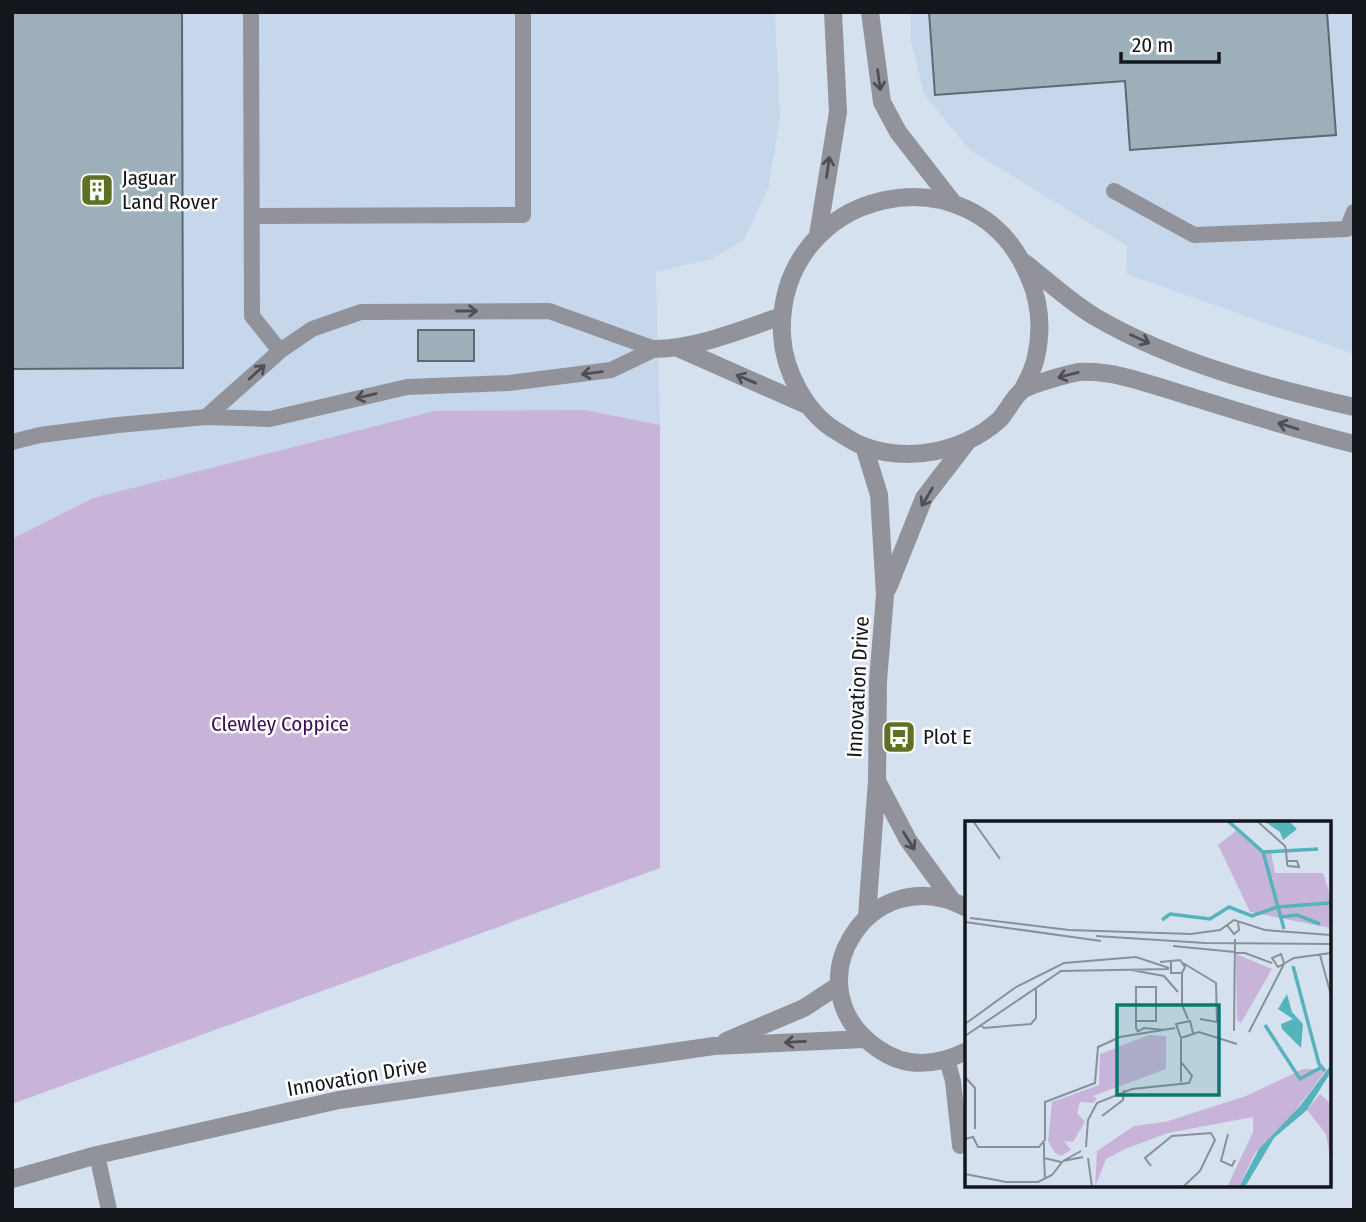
<svg xmlns="http://www.w3.org/2000/svg" width="1366" height="1222" font-family="'Fira Sans Condensed',sans-serif">
<style>
.built{fill:#c6d6eb}
.green{fill:#c8b4d9}
.building{fill:#9dafb8;stroke:#5b6b73;stroke-width:2}
.lines{fill:none;stroke-linecap:round;stroke-linejoin:round}
.lane{stroke:#92939a;stroke-width:16}
.street{stroke:#92939a;stroke-width:18}
.oneway{stroke:#4c4f55}
.labels{text-anchor:middle;dominant-baseline:central;stroke-width:5;stroke-linejoin:round;paint-order:stroke}
.poi-label{font-size:21px;fill:#13171c;stroke:#fff;text-anchor:start}
.street-label{font-size:21px;fill:#13171c;stroke:#fff}
.park-label{font-size:21px;fill:#3a0e54;stroke:#fff}
.inset-river{fill:none;stroke:#55b3bc;stroke-width:3.5}
.inset-road{fill:none;stroke:#88909b;stroke-width:2}
.view{fill:#0f766e;fill-opacity:0.15;stroke:#0f766e;stroke-width:3.5}
.inset-edge{fill:none;stroke:#13171c;stroke-width:3.5}
</style>
<rect width="100%" height="100%" fill="#d6e1f0"/>
<!-- built -->
<path class="built" d="M12,12h763l5,107 -12,69 -24,52 -33,19 -55,13 4,153 -74,-15 -493,88 -81,41z
M910,12h444v342l-228,-80 1,-28 -157,-96 -46,-56 -13,-53z"/>
<!-- green -->
<path class="green" d="M586,410l74,15v443l-648,236v-565l81,-41 342,-87z"/>
<!-- building -->
<path class="building" d="M12,12h170l1,356 -171,1z
M929,12h398l9,123 -206,15 -5,-69 -190,14z
M418,330h56v31h-56z"/>
<g class="lines">
<!-- lane -->
<path class="lane" d="M251,12l1,304 28,35
M1114,191l80,44 153,-6 7,-17
M252,216l271,-1v-203
M206,417l74,-66 32,-22 49,-17 188,-1 106,38
M12,442l28,-7 78,-10 88,-8 64,2 137,-32 102,-4 102,-13 44,-21
M947,1060l6,21 7,65
M97,1155l12,55"/>
<!-- street -->
<path class="street" d="M870,12l12,90 16,30 56,72
M818,235l20,-123 -5,-100
M1025,263c23,18 46,40 72,55 78,45 170,69 257,89
M678,348l131,58
M655,349c44,-1 85,-19 127,-33
M1023,389c5,-10 11,-21 13,-32 6,-27 4,-55 -7,-80 -55,-134 -253,-89 -247,58 2,36 24,79 56,97 8,5 17,11 25,14 45,17 100,6 136,-26 9,-9 15,-25 25,-31 8,-5 47,-16 56,-17 37,-2 77,15 112,25 54,17 107,33 162,47
M864,446l15,49 6,100 -7,86 -1,100 -10,135
M888,588l36,-90 43,-56
M877,781l31,59 43,59
M967,908c-96,-52 -179,78 -90,140 29,21 59,18 90,3
M726,1041l78,-33 35,-23
M12,1179l85,-24 242,-55 375,-54 150,-7"/>
</g>
<!-- one-way arrows -->
<defs><path id="oneway-shaft" d="M-6 0H5M1.5-3L5.5 0L1.5 3" fill="none" stroke-width="1.6" stroke-linecap="round" stroke-linejoin="round" transform="scale(1.75)"/></defs>
<g class="oneway">
<use href="#oneway-shaft" transform="translate(879 80) rotate(82)"/>
<use href="#oneway-shaft" transform="translate(828 167) rotate(-82)"/>
<use href="#oneway-shaft" transform="translate(467 311)"/>
<use href="#oneway-shaft" transform="translate(1140 339) rotate(24)"/>
<use href="#oneway-shaft" transform="translate(257 372) rotate(-42)"/>
<use href="#oneway-shaft" transform="translate(592 373) rotate(173)"/>
<use href="#oneway-shaft" transform="translate(1068 375) rotate(165)"/>
<use href="#oneway-shaft" transform="translate(746 379) rotate(-157)"/>
<use href="#oneway-shaft" transform="translate(366 396) rotate(167)"/>
<use href="#oneway-shaft" transform="translate(1288 426) rotate(-163)"/>
<use href="#oneway-shaft" transform="translate(927 497) rotate(121)"/>
<use href="#oneway-shaft" transform="translate(909 841) rotate(58)"/>
<use href="#oneway-shaft" transform="translate(795 1042) rotate(177)"/>
</g>
<!-- icons -->
<defs>
<symbol id="building-square" viewBox="-11 -11 22 22"><rect x="-9" y="-9" width="18" height="18" rx="4" fill="#5b7223" stroke="#fff"/><path d="M-4-6H4V6H1V3H-1V6H-4ZM-2.5-4.3h1.7v1.8h-1.7ZM.8-4.3h1.7v1.8H.8ZM-2.5-1h1.7V.8h-1.7ZM.8-1h1.7V.8H.8Z" fill="#fff"/></symbol>
<symbol id="bus-square" viewBox="-11 -11 22 22"><rect x="-9" y="-9" width="18" height="18" rx="4" fill="#5b7223" stroke="#fff"/><path d="M-5-6H5V4H4V6H2V4H-2V6H-4V4H-5ZM-3.5-4V0h7V-4ZM-3.5 1.2v1.5H-2V1.2ZM2 1.2v1.5H3.5V1.2Z" fill="#fff"/></symbol>
</defs>
<g fill-rule="evenodd">
<use href="#building-square" x="78" y="171" width="38" height="38"/>
<use href="#bus-square" x="880" y="718" width="38" height="38"/>
</g>
<g class="labels">
<!-- poi labels -->
<g class="poi-label">
<text x="122" y="178">Jaguar<tspan x="122" dy="24">Land Rover</tspan></text>
<text x="923" y="737">Plot E</text>
</g>
<!-- street labels -->
<g class="street-label">
<text transform="translate(858 687) rotate(-87)">Innovation Drive</text>
<text transform="translate(357 1077) rotate(-10)">Innovation Drive</text>
</g>
<!-- park labels -->
<g class="park-label">
<text x="280" y="724">Clewley Coppice</text>
</g>
</g>
<!-- overview -->
<g transform="translate(965 821)">
<rect width="366" height="366" fill="#d6e1f0"/>
<path d="M273,8l25,23h8l4,21h48l8,25v30l-81,-16 -32,-67zM271,133l36,15 -31,54 -4,-3zM184,214l17,1v33l-73,27 4,3 -4,4 -13,-1 -3,11 8,9 -12,20 -9,-1 7,9 -10,6 -6,-3 -7,-12 4,-39 47,-17 1,-31zM338,248h24l-35,46 -37,38 -16,34h-12l26,-55v-15l-85,16 -43,16 -19,10 -11,28 2,-36 37,-25 31,-4 81,-26zM355,273l11,10v61l-5,-31 -19,-24z" fill="#c8b4d9"/>
<path d="M299,0h25l8,8 -14,11 -3,-8zM322,173l5,18 11,12 -2,24 -19,-19 -1,-5 12,-5 -15,-10zM366,244l-2,10 -22,35 -33,28 -29,49h-6l20,-38 41,-43z" fill="#55b3bc"/>
<path class="inset-river" d="M263,0l35,31 21,77M299,31l54,-3M316,96l16,-2 23,9M197,99l8,-6 40,5 19,-12 23,9 25,-9 53,-4M328,145l26,98 6,7M300,204l35,54 20,-11"/>
<path class="inset-road" d="M8,0l27,38M292,0l28,25 1,5 1,10v3l1,2 11,1 -2,-6h-10M5,97l99,12 122,4 29,-4 14,-10 31,10 66,5M0,101l136,19M262,104l7,9 5,-4 -1,-8M131,115l109,7 126,1M208,125l72,7 27,10M355,134l11,40M195,141l20,-2 5,7 -3,6h-11v-12M218,142l33,20 1,39 -17,-3M319,142l-3,-9 -9,4 6,9 16,-9 37,-5M166,149l33,6 14,16M217,153v31l6,14M171,200h20v-34h-20v41l2,3M0,203l51,-37 48,-24 72,-6 33,11M16,203l3,4 47,-4 5,-6v-30M269,210l1,-92M172,211l7,-4 21,2M284,211l35,-68M228,212l-3,-12 -14,3 5,14 18,-6 38,12M0,215l96,-65 108,-2M0,256l10,11v41M216,261v-43M137,295l21,-16 1,-10M263,313l-7,27 11,5 3,-6M0,318l8,-2 5,10h61l6,-7v-38l50,-19 3,-36 22,-10 55,-9M79,322v15l17,4M121,326l2,-27 9,-17 35,-14 57,-6 3,-7 -10,-13M116,330l-18,10 20,-4M79,337l1,21M123,337l4,29M186,345l-6,-8 27,-22 39,-3 4,7 -15,31 -17,16M0,353l41,8h32l14,-7 11,-14"/>
<path class="view" d="M152,184h102v90h-102z"/>
<rect width="366" height="366" class="inset-edge"/>
</g>
<!-- border -->
<rect width="1366" height="1222" fill="none" stroke="#13171c" stroke-width="28"/>
<!-- scale -->
<path d="M1121 52v10h98v-10" fill="none" stroke="#13171c" stroke-width="3.5"/>
<text x="1132" y="52" font-size="21" fill="#13171c" stroke="#ffffff" stroke-width="5" paint-order="stroke">20 m</text>
</svg>
